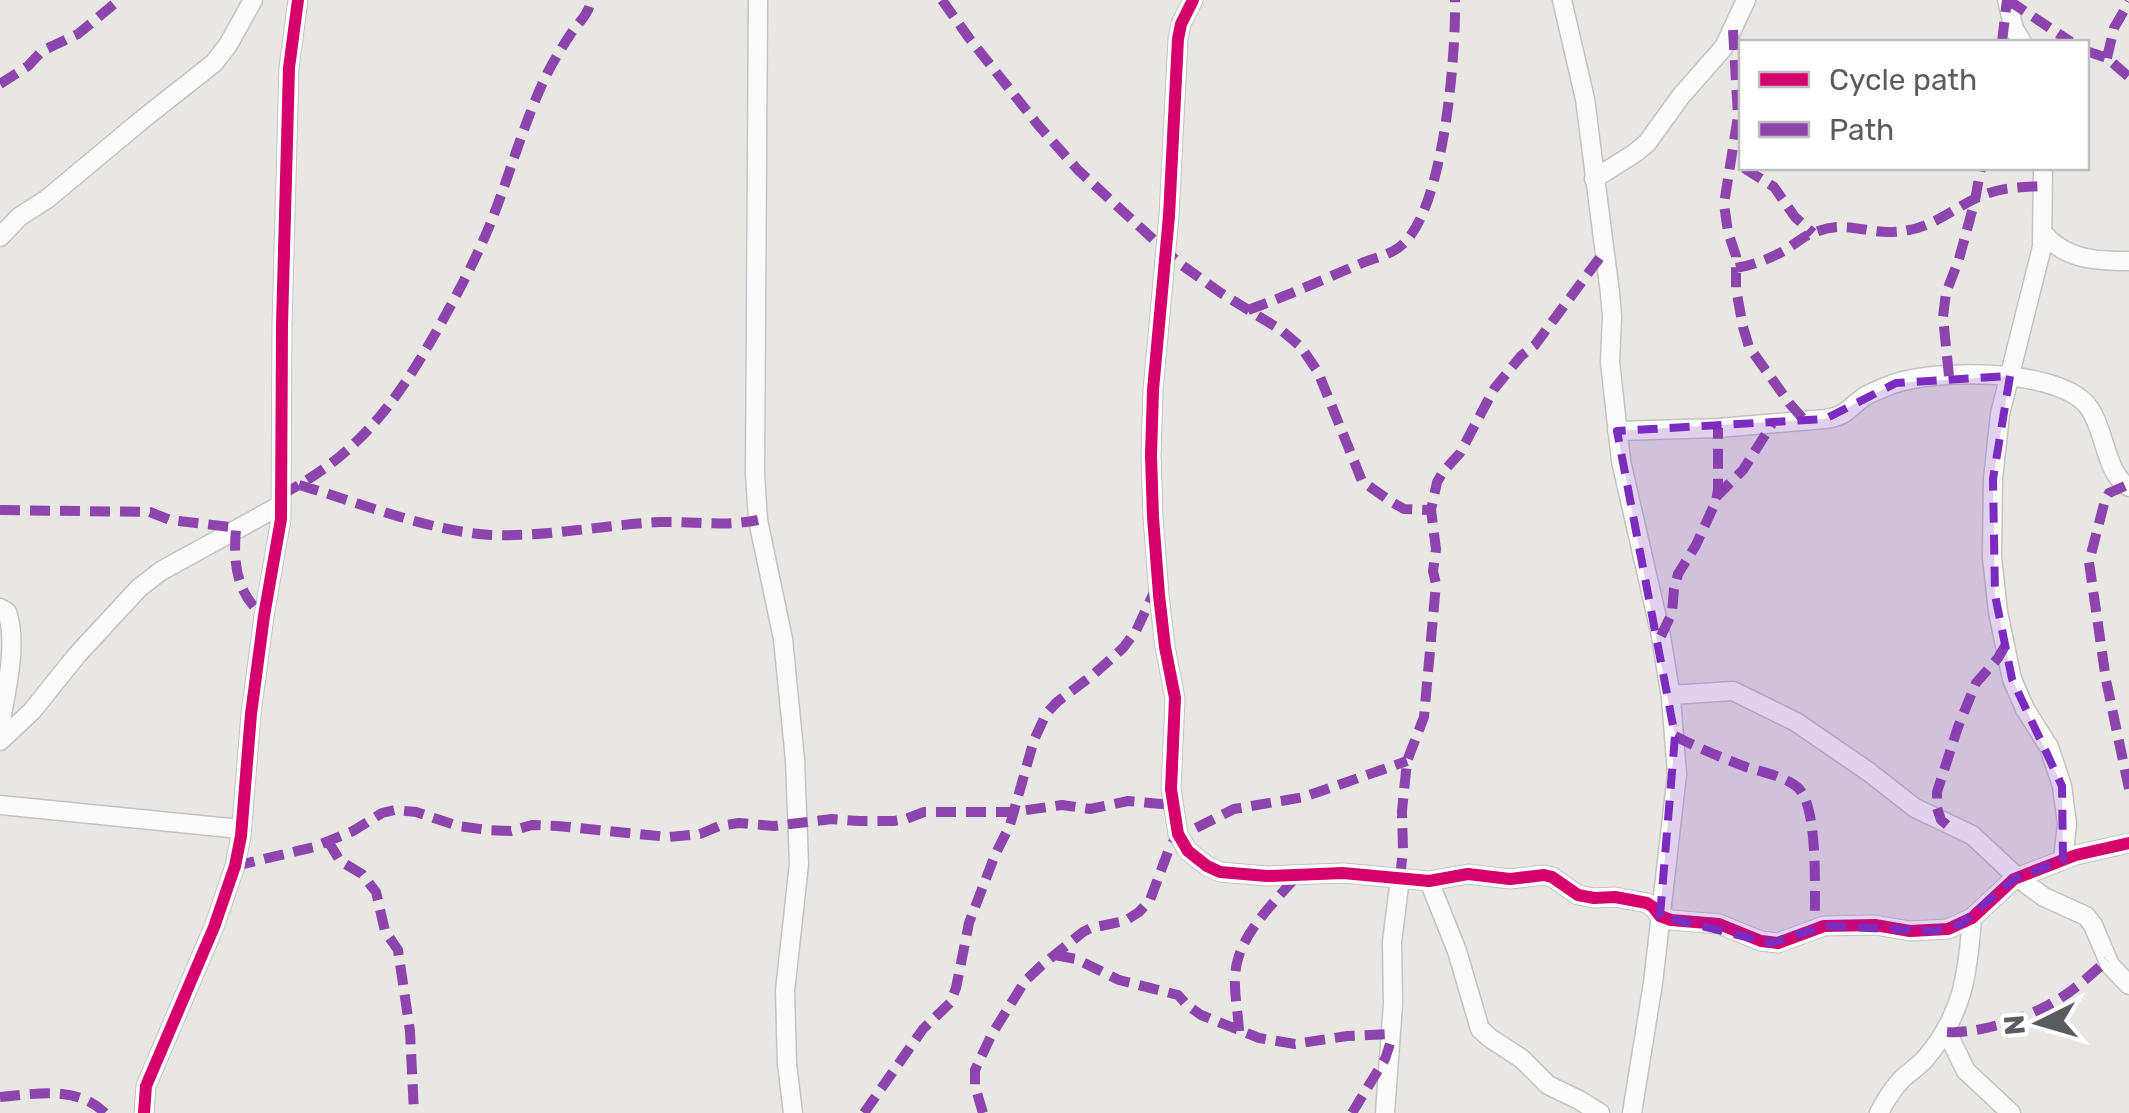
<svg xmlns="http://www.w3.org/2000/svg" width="2129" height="1113" font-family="Rubik,sans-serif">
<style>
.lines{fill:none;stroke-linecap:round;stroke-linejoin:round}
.minor-casing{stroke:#c3c3c3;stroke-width:21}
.minor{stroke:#fcfbfb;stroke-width:18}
.quiet{stroke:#8e44ad;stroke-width:10;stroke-dasharray:20 10;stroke-linecap:butt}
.cycleway-casing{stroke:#fff;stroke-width:19}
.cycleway{stroke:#d6006c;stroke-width:12}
.marked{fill:#7b2cbf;fill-opacity:0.2;stroke:#7b2cbf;stroke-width:8;stroke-dasharray:20 12;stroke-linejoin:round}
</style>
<rect width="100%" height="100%" fill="#e8e7e3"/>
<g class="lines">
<defs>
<path id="minor" d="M758,0l-3,474 3,46 25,119 12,121 4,104 -14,127 2,73 6,49
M1193,0l-12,24 -3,15 -9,177 -16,174 -2,65 2,62 6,78 6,52 10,51 -4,91 7,45 10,17 19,15 13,6 47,4 76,-3 86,8 39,-7 42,5 34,-4 8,2 26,18 16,3 21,-1 32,6 6,4 7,9 11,4 48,4 42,17 17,2 46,-17 51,-1 35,6 38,-2 24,-11 42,-39 62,-24 53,-12
M1562,0l23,99 25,194 2,24 -2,45 11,99 40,175 10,62 6,76 -24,209 -21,130
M2007,0l7,29 8,13
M2043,168l-1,79 -42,167 -7,65 -1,78 6,55 14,67 13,30 24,38 13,39 5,38 -4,36
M1594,179l41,-26 12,-10 34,-47 43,-49 22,-47
M2043,233c23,27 53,28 86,28
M0,237l19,-20 28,-18 96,-80 71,-56 14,-18 25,-45
M1617,431l101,-3 107,-9c22,-3 22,-10 39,-22 8,-5 19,-9 29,-13 44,-15 152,-15 189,16 24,20 21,74 47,87
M0,608l7,4c11,32 -1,79 -7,113
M1671,695l62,-4 63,31 73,50 46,36 57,27 46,43 26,19 42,19 7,9 17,40 19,20
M0,741l32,-30 45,-56 62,-67 22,-17 120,-66
M0,805l240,24
M1429,881l28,70 23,78 10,9 32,21 26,26 31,15 21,13
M1947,1032l19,39 45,42
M144,1113l2,-27 68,-159 21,-61 6,-30 10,-122 13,-98 17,-97 1,-194 7,-257 9,-68
M1385,1113l8,-109 -1,-62 8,-64
M1879,1113c6,-12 13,-23 22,-33 8,-8 17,-13 24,-21 38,-44 43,-86 47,-141"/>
</defs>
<!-- minor casing -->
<use href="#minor" class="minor-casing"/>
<!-- minor -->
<use href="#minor" class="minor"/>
<!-- quiet -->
<path class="quiet" d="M942,0l27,38 69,87 40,45 101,93 42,30 60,37 20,17 17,25 44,109 28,20 14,8 27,1
M2008,0l63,42
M1733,30l5,86 -14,88 4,28 8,24v33l7,38 6,20 41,57 15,17
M2002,42l5,-42
M2086,51l21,7 22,19
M2107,58l7,-30 15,-26
M0,84l28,-18 14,-15 36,-17 41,-34
M1744,168l30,19 21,30 18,16
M1736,268c18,-3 36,-10 51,-19 9,-6 17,-13 26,-16 31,-13 47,-1 76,-1 45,0 64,-27 100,-39 17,-6 36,-6 54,-7
M1248,310c39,-14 76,-31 114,-47 13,-5 31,-9 41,-19 41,-37 53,-189 52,-244
M1949,376l-6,-59 3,-24 13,-34 16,-59 6,-32
M299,485c58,17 133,47 192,50 57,2 112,-10 168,-13 34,-1 65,5 99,-2
M2125,486l-16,7 -4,7 -16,62 17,118 23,109
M281,495c79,-41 117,-95 159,-170 19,-34 37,-68 51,-103 19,-48 32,-97 54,-144 7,-15 17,-31 27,-46 8,-11 17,-18 19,-32
M1716,497l27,-27 29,-46
M0,510l150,2 20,8 61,7 5,2c-3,33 0,65 28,87
M1661,636l11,-23 2,-24 4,-15 18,-29 20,-44 2,-11v-62
M1675,736c23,12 47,22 71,31 17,5 36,9 50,19 24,16 18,114 19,142
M1947,825l-6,-5 -4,-12v-16l21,-65 18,-44 22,-25 7,-12
M328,841l12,20 22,13 14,18 9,39 13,19 12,81 4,82
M235,866l79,-19 39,-16 29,-18 13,-3 21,2 42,14 30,4 23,1 21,-6 25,1 112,11 31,-3 19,-8 20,-3 35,3 58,-7 27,2h35l12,-2 18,-7h89l49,-7 28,4 38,-8 45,4
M1400,878l3,-28 -1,-39 5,-50 17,-44 12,-133 -3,-13 3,-22 -5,-39 6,-28 6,-10 17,-19 34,-64 27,-33 14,-11 69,-93
M1055,955l21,4 43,21 59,15 9,10 14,10 58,23 36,6 52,-8 44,-2
M1239,1031c-1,-23 -8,-50 -1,-72 8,-30 39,-60 59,-83
M1947,1032c31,2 77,-13 105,-29 19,-10 39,-28 55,-43
M0,1097c37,-3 76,-12 105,16
M864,1113l59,-84 27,-26 6,-15 13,-65 26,-68 15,-30 24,-85 12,-26 11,-12 37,-28 29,-26 13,-17 19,-41
M983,1113l-8,-27v-16l17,-36 33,-53 17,-16 41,-33 8,-4 34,-7 14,-9 11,-12 19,-51 9,-15 12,-3 44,-22 70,-12 103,-36
M1352,1113l33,-54 5,-15"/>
<defs>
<path id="cycleway" d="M1193,0l-12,24 -3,15 -9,177 -16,174 -2,65 2,62 6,78 6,52 10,51 -4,91 7,45 10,17 19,15 13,6 47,4 76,-3 86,8 39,-7 42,5 34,-4 8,2 26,18 16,3 21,-1 32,6 6,4 7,9 11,4 48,4 42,17 17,2 46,-17 51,-1 35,6 38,-2 24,-11 42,-39 62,-24 53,-12
M144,1113l2,-27 68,-159 21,-61 6,-30 10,-122 13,-98 17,-97 1,-194 7,-257 9,-68"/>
</defs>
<!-- cycleway casing -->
<use href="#cycleway" class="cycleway-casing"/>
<!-- cycleway -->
<use href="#cycleway" class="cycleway"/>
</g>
<!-- marked area -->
<path class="marked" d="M2010,376l-17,103 2,116 17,84 50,107 1,74 -49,19 -53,45 -27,7 -110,-5 -53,17 -111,-27 15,-180 -58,-305 208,-12 71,-36z"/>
<!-- legend -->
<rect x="1739" y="40" width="350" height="130" fill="#ffffff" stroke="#bdbebf" stroke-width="2.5"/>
<rect x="1759" y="72" width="50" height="15" fill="#d6006c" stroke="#bdbebf" stroke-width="2.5"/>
<text x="1829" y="90" font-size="30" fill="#5a5d60">Cycle path</text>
<rect x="1759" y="122" width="50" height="15" fill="#8e44ad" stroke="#bdbebf" stroke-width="2.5"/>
<text x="1829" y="140" font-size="30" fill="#5a5d60">Path</text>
<!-- north arrow -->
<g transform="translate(2039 1023) rotate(265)" stroke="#ffffff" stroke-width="8" paint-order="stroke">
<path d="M0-8L18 38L0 25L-18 38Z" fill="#5a5d60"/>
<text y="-15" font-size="28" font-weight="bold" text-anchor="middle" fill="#5a5d60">N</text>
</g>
</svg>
